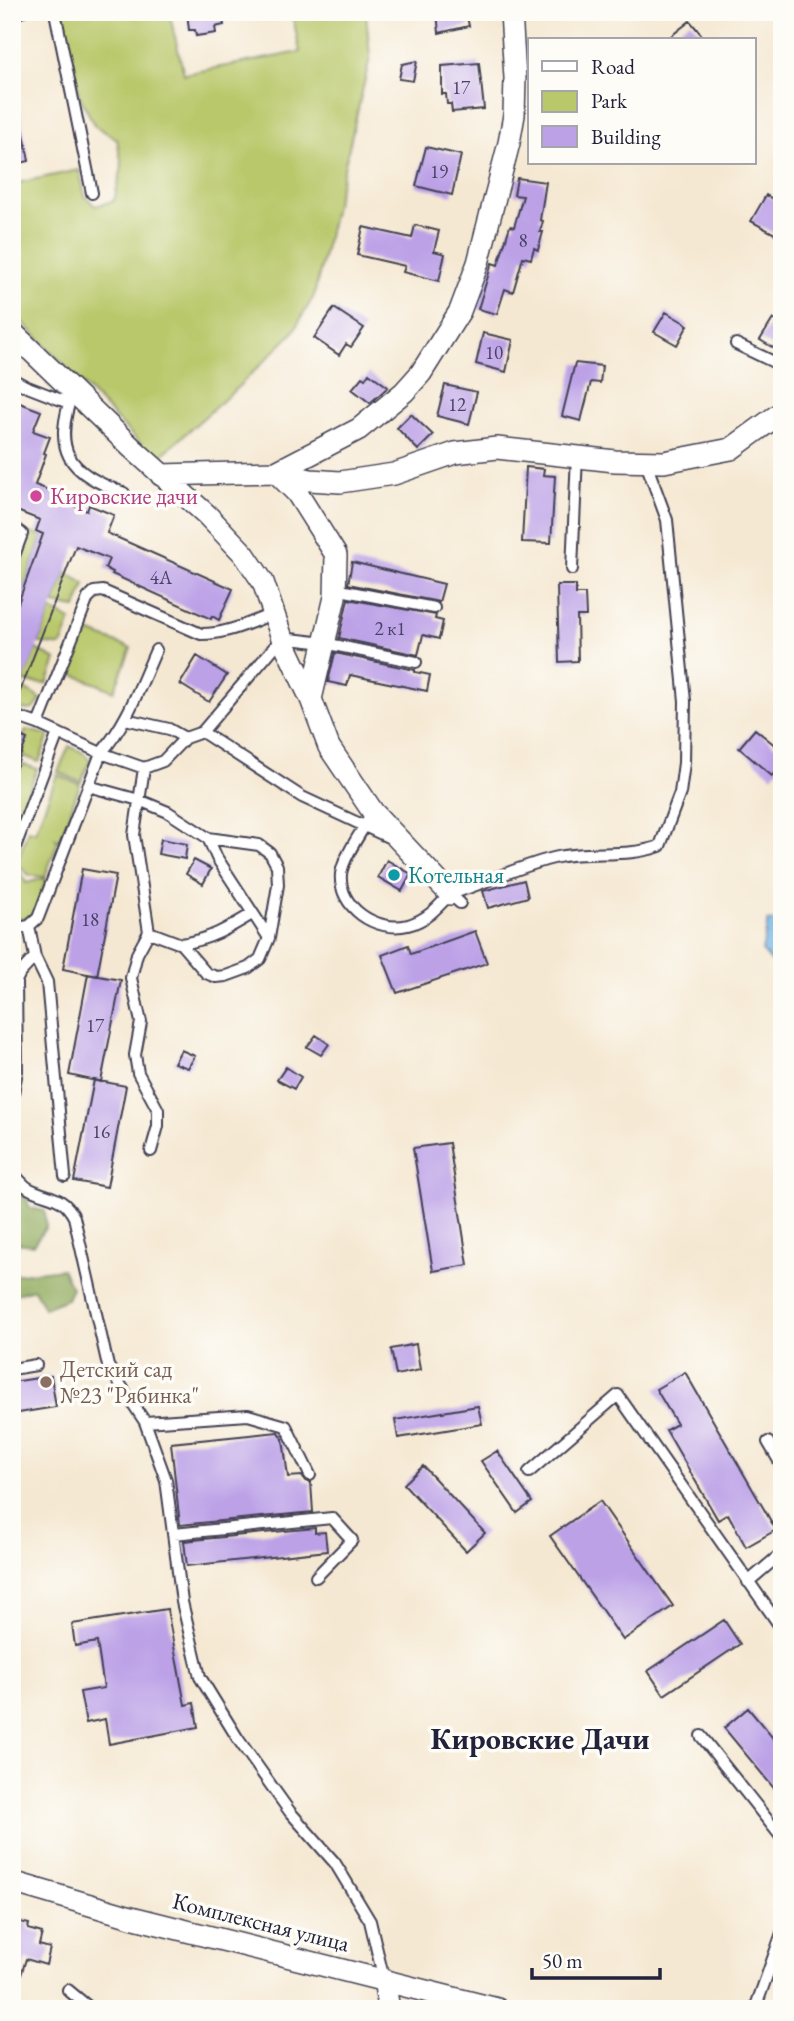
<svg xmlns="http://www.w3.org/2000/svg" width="794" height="2021" font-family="'EB Garamond',serif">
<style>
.green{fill:#b9c86a;stroke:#6e7552;stroke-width:2}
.forest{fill:#92ac5e;stroke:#5a674c;stroke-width:2}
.water{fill:#71b5e7;stroke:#4a6c91;stroke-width:2}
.building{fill:#bca1e7}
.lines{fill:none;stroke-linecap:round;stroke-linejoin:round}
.lane-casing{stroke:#424052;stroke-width:14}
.street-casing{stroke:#424052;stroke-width:24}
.lane{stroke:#fff;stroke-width:10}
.street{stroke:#fff;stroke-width:21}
.hotel-dot{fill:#d1479c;stroke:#fdfcf7;stroke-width:2.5}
.culture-dot{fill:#0f9aa8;stroke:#fdfcf7;stroke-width:2.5}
.education-dot{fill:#8d6e63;stroke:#fdfcf7;stroke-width:2.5}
.labels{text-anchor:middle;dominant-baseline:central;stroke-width:7;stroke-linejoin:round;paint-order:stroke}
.number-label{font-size:19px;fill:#484266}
.hotel-label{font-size:23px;fill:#b23c85;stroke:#fdfcf7;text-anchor:start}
.culture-label{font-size:23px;fill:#0d838f;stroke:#fdfcf7;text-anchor:start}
.education-label{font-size:23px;fill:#785e54;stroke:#fdfcf7;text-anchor:start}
.street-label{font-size:23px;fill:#22223b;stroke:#fdfcf7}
.district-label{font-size:30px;font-weight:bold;fill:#22223b;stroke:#fdfcf7}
</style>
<rect width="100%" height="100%" fill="#fdfcf7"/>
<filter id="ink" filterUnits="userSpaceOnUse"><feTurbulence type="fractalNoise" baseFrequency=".0143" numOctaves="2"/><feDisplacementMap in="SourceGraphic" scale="14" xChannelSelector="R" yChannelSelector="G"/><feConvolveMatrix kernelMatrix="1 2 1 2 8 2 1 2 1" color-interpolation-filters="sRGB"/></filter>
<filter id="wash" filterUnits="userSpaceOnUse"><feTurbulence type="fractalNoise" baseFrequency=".00686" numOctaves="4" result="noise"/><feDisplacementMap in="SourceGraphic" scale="28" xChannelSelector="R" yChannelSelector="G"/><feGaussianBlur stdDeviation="1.57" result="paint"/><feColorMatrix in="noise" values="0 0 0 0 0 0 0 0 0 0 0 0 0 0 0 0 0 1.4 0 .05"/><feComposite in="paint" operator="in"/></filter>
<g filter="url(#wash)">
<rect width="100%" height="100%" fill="#f5e8d2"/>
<!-- green -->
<path class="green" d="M61,12h108l15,62 116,-22 -8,-40h74l4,46 -56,238 -22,38 -54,53 -82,73 -144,-149v-127l67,-14 6,26 10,10 19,-5 8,-34 -5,-28 -22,-13 -16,-31z
M27,532l15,4 -30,84v-41z
M66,572l19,12 -9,24 -22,-4z
M51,610l20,10 -10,26 -22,-3z
M83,630l48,18 -17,43 -47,-19z
M36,649l20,11 -9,24 -24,-2z
M21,687l20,12c-7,14 -13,12 -27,8l-1,-3z
M26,730l23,5 -10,27 -18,-7 6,-16 -4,-2z
M69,746l15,7 6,8 -9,21 -23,-10z
M18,763l19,6 -17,45 -8,-2v-34z
M57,775l23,9 -20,56 -4,-1 2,2 -13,36 -16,-2 -12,-12 11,-33 7,2z
M14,866l5,4 7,13 20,-5 -9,31 -6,8 -19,3v-49z"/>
<!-- forest -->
<path class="forest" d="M12,1193h12l6,15 15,3 1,16 -13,18 -17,-2 -4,-3z
M62,1269l10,19 -5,11 -23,9 -10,-19 -22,6v-20z"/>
<!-- water -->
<path class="water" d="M768,921h14v47l-4,1 -16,-18z"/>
<g id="blocks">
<!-- building -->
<path class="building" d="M187,12h35l2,13 -9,2 1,6 -20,3 -1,-6h-6z
M437,12h29l3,14 -30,7z
M690,21l16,19h-40z
M417,61l-4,20 -14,-2 3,-15z
M479,63l5,46 -32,3 -1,-8h-4l-1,-10h-4v-28z
M19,107l10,54 -17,4v-57z
M426,147l35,8 -9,40 -36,-9z
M517,178l29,4 -6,38 3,1 -3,11h3l-5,18 -4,-2 -3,11 -8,-2 -10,35 -8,-3 -8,25 -19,-5 14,-46 6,2 12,-39 4,1 9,-31 -9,-1z
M766,195l16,9v34l-31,-17z
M415,225l24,6 -5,20 11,3 -6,27 -36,-9 2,-6 -48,-11 6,-28 49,11z
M334,308l30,20 -13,19 -5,-3 -7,11 -25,-17z
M666,312l22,13 -11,20 -23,-13z
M773,319l9,5v29l-22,-13z
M483,333l30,7 -7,32 -30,-8z
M575,363l27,3 -2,17 -9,-1 -10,39 -19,-5z
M369,373l19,14 -18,16 -18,-14 10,-12 3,2z
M445,385l32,7 -8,32 -32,-8z
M12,400l29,11 -8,20 17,6 -6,16 2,1 -11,31 27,10 -3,6 28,10 2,-6 25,10 -7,18 126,56 -14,31 -7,-4 -1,3 -99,-45 1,-2 -8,-4 4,-9 -33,-13 -62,161 -2,-87 31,-86 -7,-3 4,-11 -28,-11z
M411,414l22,21 -15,15 -21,-22z
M526,467l18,2 -1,6 12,1 -4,67 -29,-1z
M352,562l92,22 -5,18 -91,-18z
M557,585h19v9h9l1,22h-9l1,45 -19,1z
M348,599l88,16 -1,4 8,2 -4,18 -16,-4 -5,20 -79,-17z
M335,653l80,17v2l15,3 -3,16 -77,-16 -3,11 -19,-4z
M197,656l30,19 -18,27 -29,-18z
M755,729l27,22v14l-10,11 -33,-28z
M12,732l15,7 -14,36h-1z
M161,839l26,5 -2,15 -27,-5z
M194,860l17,9 -8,15 -17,-10z
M387,860l24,14 -9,17 -24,-14z
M82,869l34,6 -19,101 -34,-7z
M524,880l4,17 -40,11 -5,-17z
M475,931l12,32 -90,30 -15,-38 26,-10 3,9z
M88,974l33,6 -20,102 -32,-7z
M316,1035l13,9 -8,11 -14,-8z
M181,1050l14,6 -7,12 -14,-5z
M286,1067l15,10 -7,12 -17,-9z
M94,1080l32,6 -19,101 -33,-6z
M449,1143l19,122 -35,6 -20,-123z
M416,1344l4,26 -24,5 -5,-26z
M685,1372l91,158 -30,17 -18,-33 -10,6 -52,-90 11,-6 -21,-35z
M51,1376l5,31 -44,7v-32z
M478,1406l4,18 -84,14 -3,-18z
M278,1432l5,7 5,38 14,-1 3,5 6,2 2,29 -133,13 -9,-82z
M497,1451l35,51 -15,11 -36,-52z
M423,1466l62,67 -19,18 -62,-67z
M600,1501l73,105 -50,34 -73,-104z
M315,1528v5l10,-1 2,19 -140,15 -3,-25z
M167,1609l18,96 9,-2 4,24 -89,17 -4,-25 -19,4 -6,-31 24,-4 -7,-46 -22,4 -3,-22z
M724,1620l16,24 -76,51 -16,-24z
M748,1708l34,41v49l-58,-70z
M12,1920l17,4 -1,5 14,4 -3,12 11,3 -4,17 -20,-6 -11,35h-3z"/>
</g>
</g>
<g filter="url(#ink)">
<use href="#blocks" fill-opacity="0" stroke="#424052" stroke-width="2"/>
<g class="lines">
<defs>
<path id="lane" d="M55,12l37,181
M12,14l9,-2
M736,344l46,22
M12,379l13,7 44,17
M73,391c-21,60 -6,81 51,102
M12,526l10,8 -10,27
M572,569l5,-114
M335,589l99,19
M12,715l26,9 63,29 43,15 19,-7 22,-23 17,-6 80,-94 42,5 92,19
M125,719l44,10 16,9
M38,724l50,-126 6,-6 9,-1 98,43c27,0 50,-12 74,-21
M202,732l100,65 86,40
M144,768l-10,67 15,97 -12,22 -6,24 10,44 -6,33 3,18 20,37v16l-7,25
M88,786l51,14 29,12 40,26 51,7 11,8 7,13 1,19 -9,53 -9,21 -12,9 -22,8 -10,1 -10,-4 -25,-29 -32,-12
M373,812c-9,16 -30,45 -32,62 -3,33 35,59 67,51 19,-5 30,-18 42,-31l10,9
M208,838l9,20 52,80
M12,855l46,-122
M450,894c36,-11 71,-29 108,-37 34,-7 69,1 102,-11l20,-53 4,-30 1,-62 -18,-181 -21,-57
M29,926l6,31 12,25 18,194
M12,929l17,-3 9,-8 63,-165c26,-29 39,-67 55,-103
M181,944c28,-4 48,-16 71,-30
M12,1099l5,-28 -1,-90 4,-8 15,-16
M12,1172c5,5 10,12 16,16 20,11 34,6 46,29l34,149 37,56 21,58 16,122 18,75 38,62 52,73 45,51 35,58 14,59
M12,1369l24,-4
M145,1422l103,-7 38,11 24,49
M768,1442l14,24
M529,1472l89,-77 164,234
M174,1534l158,-16 20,22 -36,37
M748,1582l34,-29
M701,1736l81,102
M68,1990l23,19
M755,2009l27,-76"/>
<path id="street" d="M12,332l120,116 75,67 37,39 19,28 19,56 29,61 18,48 44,65 77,82
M276,472l83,-43 45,-37 17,-19 39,-62 18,-48 31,-120 5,-28 1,-37 -4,-66
M278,474l19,19 39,62 -1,42 -24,102
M161,475l115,-3 34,8 30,2 54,-8 61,-21 42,-5 118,13 49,1 67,-13 51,-37
M12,1882l119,35 366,92
M384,1980l5,29"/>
</defs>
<!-- lane casing -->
<use href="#lane" class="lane-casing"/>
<!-- street casing -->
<use href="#street" class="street-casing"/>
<!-- lane -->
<use href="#lane" class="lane"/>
<!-- street -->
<use href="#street" class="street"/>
</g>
</g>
<!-- markers -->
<circle class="hotel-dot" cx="36" cy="496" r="7"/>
<circle class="culture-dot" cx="394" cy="875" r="7"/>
<circle class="education-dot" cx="46" cy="1382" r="7"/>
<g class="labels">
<!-- number labels -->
<g class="number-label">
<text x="461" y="87">17</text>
<text x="439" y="171">19</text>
<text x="523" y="240">8</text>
<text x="494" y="352">10</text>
<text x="457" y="404">12</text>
<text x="161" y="577">4А</text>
<text x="390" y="628">2 к1</text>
<text x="90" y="919">18</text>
<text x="95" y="1025">17</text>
<text x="101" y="1131">16</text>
</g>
<!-- hotel labels -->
<g class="hotel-label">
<text x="50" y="496">Кировские дачи</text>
</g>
<!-- culture labels -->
<g class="culture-label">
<text x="408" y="875">Котельная</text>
</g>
<!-- education labels -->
<g class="education-label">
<text x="60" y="1369">Детский сад<tspan x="60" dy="26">№23 "Рябинка"</tspan></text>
</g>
<!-- street labels -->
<g class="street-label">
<text transform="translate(261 1922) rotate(14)">Комплексная улица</text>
</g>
<!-- district labels -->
<g class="district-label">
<text x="540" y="1738">Кировские Дачи</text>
</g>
</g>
<!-- margin -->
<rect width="794" height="2021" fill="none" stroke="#fdfcf7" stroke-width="42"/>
<!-- legend -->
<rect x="528" y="38" width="228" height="126" fill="#fdfcf7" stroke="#a5a5ac" stroke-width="2"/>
<rect x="542" y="61" width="35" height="10" fill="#ffffff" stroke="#a5a5ac" stroke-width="2"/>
<text x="591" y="74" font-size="21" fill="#22223b">Road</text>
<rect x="542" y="91" width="35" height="21" fill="#b9c86a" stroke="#a5a5ac" stroke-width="2"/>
<text x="591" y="108" font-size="21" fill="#22223b">Park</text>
<rect x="542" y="126" width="35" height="21" fill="#bca1e7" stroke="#a5a5ac" stroke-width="2"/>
<text x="591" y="144" font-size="21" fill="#22223b">Building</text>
<!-- scale -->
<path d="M532 1968v10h128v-10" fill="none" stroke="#22223b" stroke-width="3.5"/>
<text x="542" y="1968" font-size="21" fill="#22223b" stroke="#fdfcf7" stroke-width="5" paint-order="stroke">50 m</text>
</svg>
